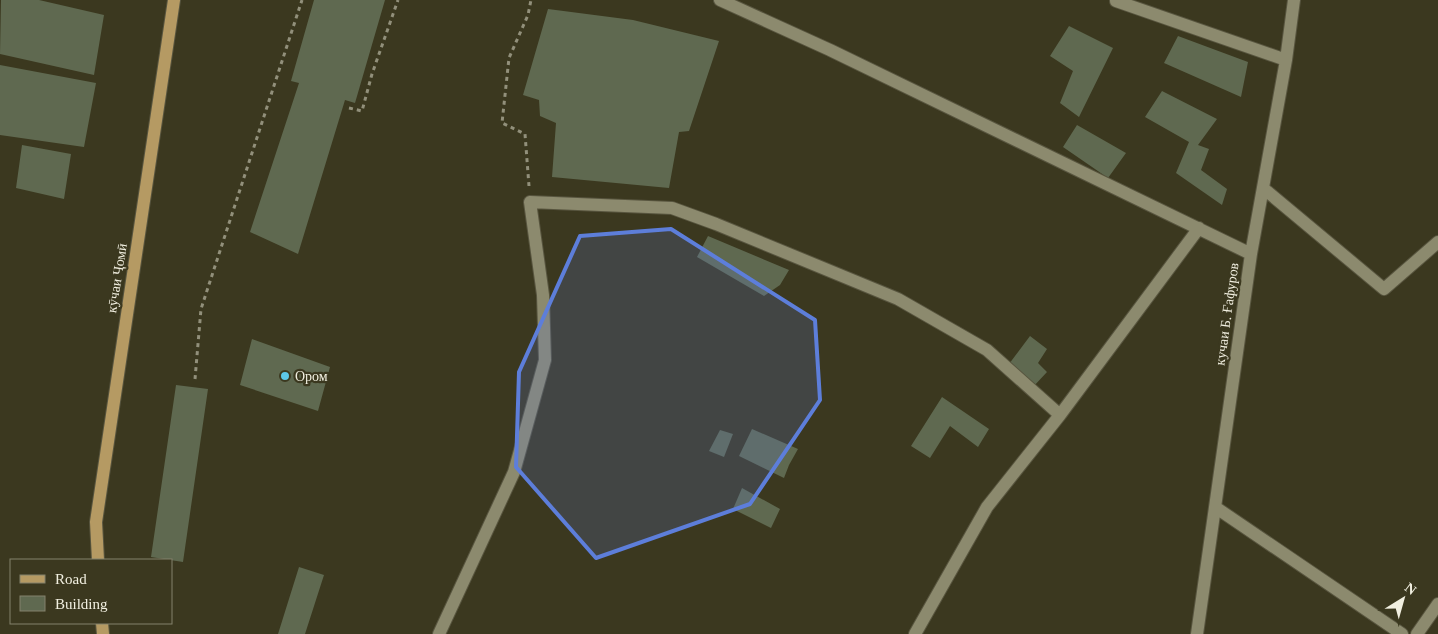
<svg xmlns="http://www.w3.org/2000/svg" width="1438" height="634" font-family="'Times New Roman',serif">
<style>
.building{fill:#5f6950}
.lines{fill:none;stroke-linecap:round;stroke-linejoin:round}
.minor-casing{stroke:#58553f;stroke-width:14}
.major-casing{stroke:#58553f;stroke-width:14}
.path{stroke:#92907b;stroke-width:3;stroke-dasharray:4 4;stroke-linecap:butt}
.minor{stroke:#8c8a6e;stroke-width:12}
.major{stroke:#b59a63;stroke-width:12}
.marked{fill:#5d7eda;fill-opacity:0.2;stroke:#5d7eda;stroke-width:4;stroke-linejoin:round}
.poi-dot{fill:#5dc7e8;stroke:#3b381f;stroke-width:2}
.labels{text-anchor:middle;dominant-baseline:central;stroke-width:4.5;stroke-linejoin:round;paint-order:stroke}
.street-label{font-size:14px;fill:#f1efe0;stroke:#3b381f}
.poi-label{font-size:14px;fill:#f1efe0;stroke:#3b381f;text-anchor:start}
</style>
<rect width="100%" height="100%" fill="#3b381f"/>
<!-- building -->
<path class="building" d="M1,0h38l65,15 -10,60 -94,-21z
M314,0h71l-30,103 -10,-3 -47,154 -48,-22 49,-149 -8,-2z
M548,9l85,11 86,21 -30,90 -10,1 -10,56 -117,-11 4,-54 -16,-7 -1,-16 -16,-5z
M1069,26l44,22 -34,69 -19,-14 13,-32 -23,-15z
M1178,36l70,26 -7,35 -77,-34z
M0,65l96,18 -12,64 -84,-12z
M1162,91l55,28 -19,26 11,4 -8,21 26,19 -5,16 -46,-32 13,-31 -44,-25z
M1077,125l49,28 -18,25 -45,-31z
M22,145l49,9 -7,45 -48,-11z
M708,236l81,34 -9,15 -16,11 -67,-39z
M1030,336l17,13 -9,14 9,9 -14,15 -24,-23z
M252,339l78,28 -12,44 -78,-26z
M176,385l32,4 -25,173 -32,-5z
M942,397l47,32 -11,18 -28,-21 -20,32 -19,-12z
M752,429l46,20 -9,16 -5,13 -45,-22z
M720,430l13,4 -9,23 -15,-6z
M742,488l38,21 -9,19 -38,-19z
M299,567l25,8 -19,59h-27z"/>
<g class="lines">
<defs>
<path id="minor" d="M720,0l110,50 421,204
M1116,0v1l170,59
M1263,188l121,101 54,-47
M1215,507l187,127
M439,634l75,-162 31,-112 -2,-65 -13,-93 142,6 44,16 182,75 89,51 73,65
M915,634l72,-127 73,-92 139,-187
M1197,634l54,-380 35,-194 8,-60
M1417,634l21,-30"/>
<path id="major" d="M98,560l-2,-38 78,-522
M102,623l1,11"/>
</defs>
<!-- minor casing -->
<use href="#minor" class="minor-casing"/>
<!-- major casing -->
<use href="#major" class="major-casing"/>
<!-- path -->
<path class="path" d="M349,108l13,3 10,-37 26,-74
M529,186l-4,-52 -23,-11 7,-65 19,-43 3,-15
M195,379l6,-70 101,-309"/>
<!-- minor -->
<use href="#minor" class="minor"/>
<!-- major -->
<use href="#major" class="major"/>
</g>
<!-- marked area -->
<path class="marked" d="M671,229l144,91 5,80 -70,104 -154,54 -80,-91 3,-95 61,-136z"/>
<!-- markers -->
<circle class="poi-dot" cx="285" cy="376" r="5"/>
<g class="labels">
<!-- street labels -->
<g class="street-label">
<text transform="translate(117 278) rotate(-81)">кӯчаи Ҷомӣ</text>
<text transform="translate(1227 314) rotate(-82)">кучаи Б. Ғафуров</text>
</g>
<!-- poi labels -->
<g class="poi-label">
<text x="295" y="376">Ором</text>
</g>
</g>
<!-- legend -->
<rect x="10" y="559" width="162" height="65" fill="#3b381f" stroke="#84816c"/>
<rect x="20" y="575" width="25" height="8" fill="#b59a63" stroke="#84816c"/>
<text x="55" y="584" font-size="15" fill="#f1efe0">Road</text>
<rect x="20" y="596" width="25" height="15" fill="#5f6950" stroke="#84816c"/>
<text x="55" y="609" font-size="15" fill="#f1efe0">Building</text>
<!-- north arrow -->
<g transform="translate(1403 599) rotate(37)" stroke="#3b381f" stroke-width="4" paint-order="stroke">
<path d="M0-4L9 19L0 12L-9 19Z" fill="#f1efe0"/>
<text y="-8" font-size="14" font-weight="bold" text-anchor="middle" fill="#f1efe0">N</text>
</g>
</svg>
